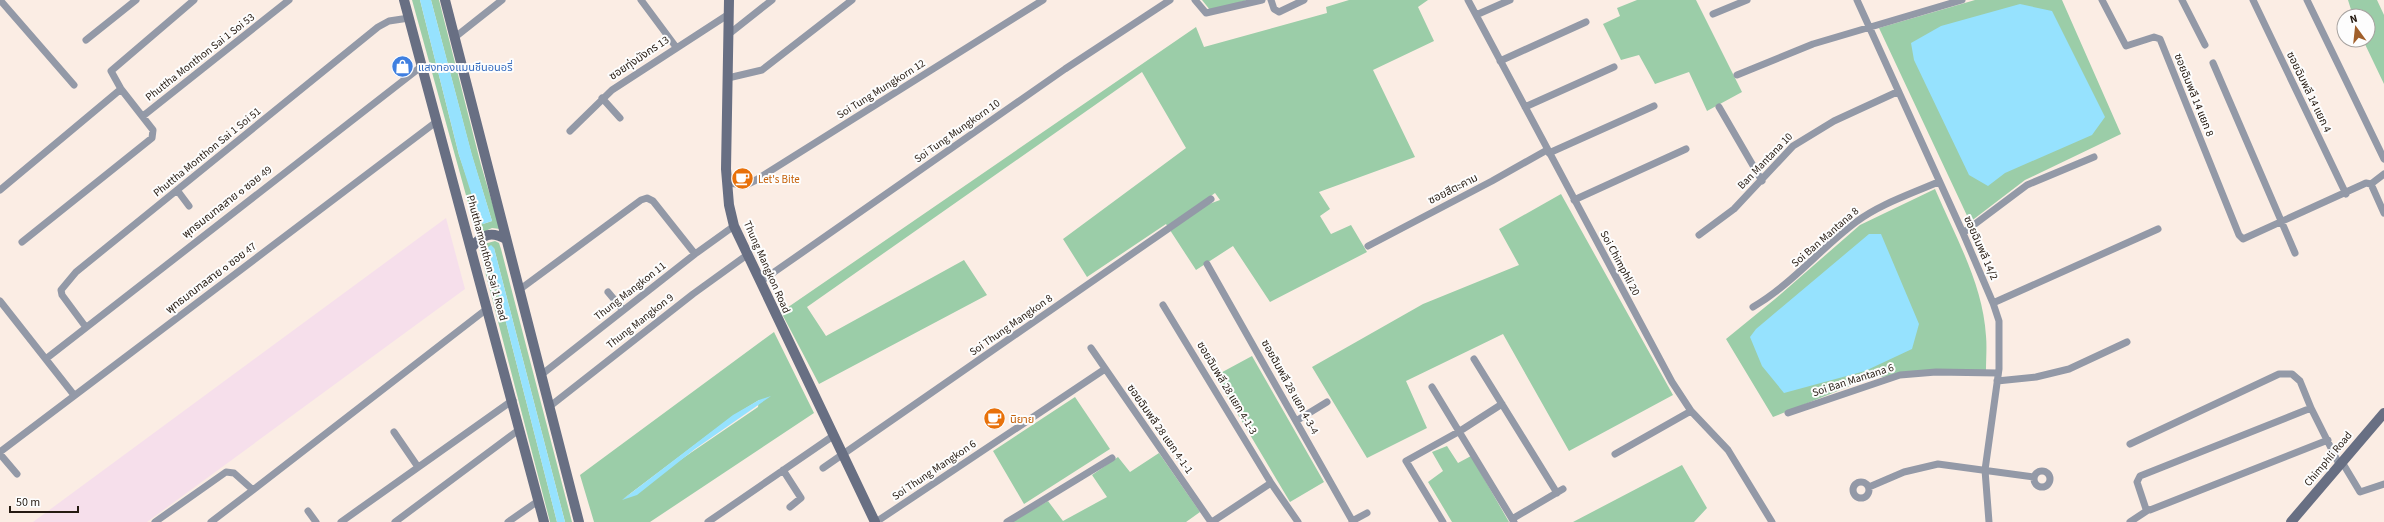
<svg xmlns="http://www.w3.org/2000/svg" width="2384" height="522" font-family="'Source Sans 3','Noto Sans Thai',sans-serif">
<style>
.industrial{fill:#f6dfeb}
.green{fill:#9bcda8;fill-rule:evenodd}
.water{fill:#96e2fe}
.lines{fill:none;stroke-linecap:round;stroke-linejoin:round}
.street{stroke:#9399a7;stroke-width:7}
.secondary{stroke:#686f83;stroke-width:10}
.labels{text-anchor:middle;dominant-baseline:central;stroke-width:4;stroke-linejoin:round;paint-order:stroke}
.street-label{font-size:11px;fill:#251a11;stroke:#fdfdfd}
.shop-label{font-size:11px;fill:#366cbe;stroke:#fdfdfd;text-anchor:start}
.food-label{font-size:11px;fill:#c56008;stroke:#fdfdfd;text-anchor:start}
</style>
<rect width="100%" height="100%" fill="#fbede4"/>
<!-- industrial -->
<path class="industrial" d="M446,218l19,71 -318,233h-114z"/>
<!-- green -->
<path class="green" d="M412,0h8l39,155 24,69 9,-3 -20,-65 -41,-156h8l42,165 19,64 -8,-1 -15,7z
M1202,0h46l-38,10z
M1349,0h79l-10,7 16,34 -61,29 42,87 -96,35 11,17 -10,7 11,18 20,-9 16,27 -97,50 -37,-56 -37,24 -30,-46 -79,53 -24,-38 123,-91 -44,-76 -335,235 19,29 138,-76 23,35 -168,89 -38,-72 415,-285 8,20 123,-34 -1,-6zM1215,193l5,7 -30,11z
M1637,0h59l46,92 -35,19 -18,-39 -34,12 -16,-29 -18,5 -18,-36 17,-8 -3,-8z
M1975,0h87l59,134 -96,46 -55,42 -91,-194z
M2348,0h29l7,15v69l-21,-44h5v-24h-15z
M1935,189c20,47 48,95 51,147 1,11 0,23 0,34l-107,7 -19,5 -87,35 -47,-78 49,-40 85,-74z
M1561,194l112,201 -104,56 -66,-117 -97,47 21,47 -60,30 -55,-91 111,-63 96,-39 -20,-36z
M495,241l4,2 2,6 71,273h-7l-71,-274h-7l70,274h-7l-71,-274 5,-4z
M774,332l40,81 -164,109h-56l-14,-47zM759,400l-1,7 -135,92 110,-83z
M1252,356l72,126 -34,20 -75,-126z
M1075,397l35,52 -86,55 -31,-53z
M1447,446l11,17 13,-7 38,66h-57l-24,-40 15,-11 -11,-19z
M1159,453l41,59 -14,10h-175l37,-21 15,20 44,-24 -15,-22 26,-18 12,15z
M1682,465l25,43 -13,14h-121z"/>
<!-- water -->
<path class="water" d="M420,0h11l41,155 20,66 -9,3 -3,-3 -21,-66z
M2020,4l32,7 53,106 -13,18 -87,38 -17,13 -19,-11 -55,-115 -3,-17 30,-17z
M1869,234h12l38,90 -7,25 -47,22 -81,22 -22,-27 -12,-29 6,-8z
M491,245l3,3 71,274h-8l-70,-274z
M771,396l-76,53 -58,46 -15,5 111,-85 26,-15z"/>
<g class="lines">
<!-- street -->
<path class="street" d="M0,0l74,85
M641,0l35,47
M1195,0l11,13 56,-13
M1271,0l3,9 5,3 25,-12
M1468,0l204,382 19,29 37,39 44,72
M1857,0l106,233 30,70 6,18v48l-14,101 4,52
M2102,0l24,46 28,-9 6,2 79,196 4,4 123,-56 5,1 13,29
M2182,0l23,45
M2253,0l93,194
M2307,0l77,159
M1713,14l34,-14
M1476,15l34,-15
M729,34l43,-34
M454,38l48,-38
M86,40l50,-40
M1500,61l86,-39
M2213,63l82,190
M1737,75l76,-31 149,-44
M728,78l34,-8 90,-70
M602,98l18,20
M1525,107l89,-40
M1719,107l43,74
M143,116l146,-116
M570,131l42,-41 117,-76
M1549,153l105,-47
M727,183l19,2 10,-5 287,-180
M2371,184l13,-10
M0,190l121,-101
M177,190l12,16
M1574,200l112,-51
M1963,233l64,-48 67,-28
M1699,235l35,-26 59,-63 41,-25 63,-29
M22,242l130,-104 1,-8 -32,-41 -10,-18 83,-71
M1368,246l124,-65 55,-31
M1207,264l146,258
M760,282l305,-213 105,-69
M519,290l122,-90 6,-2 6,3 42,53
M608,292l15,18
M0,301l74,94
M1993,303l165,-74
M1163,305l108,178 27,39
M1753,307c39,-23 67,-58 103,-85 24,-18 55,-28 82,-40
M85,326l-23,-31 -1,-5 15,-18 302,-245 11,-6 20,-3
M1091,348l120,174
M47,358l375,-292
M1474,359l83,134
M541,375l154,-121 39,-28
M1997,381l39,-4 33,-8 58,-27
M1432,387l82,135
M549,407l144,-113 54,-39
M2311,408l-171,68 -3,6 9,27 4,1 178,-70
M1788,413l112,-38 36,-3 62,1
M1296,421l31,-19
M394,432l24,35
M2130,444l149,-70h13l8,7 11,27 28,56
M0,452l436,-330
M0,454l17,20
M1615,454l76,-43
M2342,462l18,30 24,-8
M823,468l388,-269
M783,470l18,28 -11,9
M2034 479a8 8 0 1 1 16 0a8 8 0 1 1-16 0Z
M1853 490a8 8 0 1 1 16 0a8 8 0 1 1-16 0Z
M1869,487l35,-15 34,-8 96,13
M308,511l8,11
M1512,519l51,-30
M1352,521l15,-8
M155,522l71,-50 8,1 19,17 235,-182
M211,522l42,-32
M341,522l172,-122
M395,522l125,-93
M508,522l30,-21
M708,522l125,-86
M876,522l229,-153
M1007,522l105,-64
M1212,522l59,-39
M1443,522l-37,-61 54,-30 42,-27
M2130,522l18,-12"/>
<!-- secondary -->
<path class="secondary" d="M404,0l140,522
M445,0l134,522
M729,0l-3,169 3,36 5,21 141,296
M472,247c11,-13 19,-16 34,-8
M2291,522l93,-109"/>
</g>
<!-- icons -->
<defs>
<symbol id="shop-disc" viewBox="-11 -11 22 22"><circle r="9.5" fill="#3f7fe0" stroke="#fdfdfd"/><path d="M-5-2.5h2.3a2.7 3.5 0 0 1 5.4 0H5L5.5 6h-11ZM-1.5-2.5h3a1.5 2.3 0 0 0-3 0Z" fill="#fff"/></symbol>
<symbol id="cafe-disc" viewBox="-11 -11 22 22"><circle r="9.5" fill="#e8710a" stroke="#fdfdfd"/><path d="M-5.5-4.5H6V0H3Q3 3.5 0 3.5H-2.5Q-5.5 3.5-5.5 0ZM3-3.2v2h1.7v-2ZM-6 4.5H4V6H-6Z" fill="#fff"/></symbol>
</defs>
<g fill-rule="evenodd">
<use href="#shop-disc" x="390" y="54" width="25" height="25"/>
<use href="#cafe-disc" x="730" y="166" width="25" height="25"/>
<use href="#cafe-disc" x="982" y="406" width="25" height="25"/>
</g>
<g class="labels">
<!-- street labels -->
<g class="street-label">
<text transform="translate(200 57) rotate(-38)">Phuttha Monthon Sai 1 Soi 53</text>
<text transform="translate(639 58) rotate(-34)">ซอยทุ่งมังกร 13</text>
<text transform="translate(881 89) rotate(-32)">Soi Tung Mungkorn 12</text>
<text transform="translate(2309 92) rotate(64)">ซอยฉิมพลี 14 แยก 4</text>
<text transform="translate(2194 95) rotate(68)">ซอยฉิมพลี 14 แยก 8</text>
<text transform="translate(957 131) rotate(-35)">Soi Tung Mungkorn 10</text>
<text transform="translate(207 152) rotate(-39)">Phuttha Monthon Sai 1 Soi 51</text>
<text transform="translate(1765 161) rotate(-46)">Ban Mantana 10</text>
<text transform="translate(1453 189) rotate(-27)">ซอยสีตะคาม</text>
<text transform="translate(227 202) rotate(-38)">พุทธมณฑลสาย ๑ ซอย 49</text>
<text transform="translate(1825 237) rotate(-41)">Soi Ban Mantana 8</text>
<text transform="translate(1981 248) rotate(66)">ซอยฉิมพลี 14/2</text>
<text transform="translate(487 258) rotate(75)">Phutthamonthon Sai 1 Road</text>
<text transform="translate(1620 263) rotate(62)">Soi Chimphli 20</text>
<text transform="translate(767 267) rotate(66)">Thung Mangkon Road</text>
<text transform="translate(211 278) rotate(-37)">พุทธมณฑลสาย ๑ ซอย 47</text>
<text transform="translate(630 291) rotate(-38)">Thung Mangkon 11</text>
<text transform="translate(640 321) rotate(-38)">Thung Mangkon 9</text>
<text transform="translate(1011 325) rotate(-35)">Soi Thung Mangkon 8</text>
<text transform="translate(1853 380) rotate(-18)">Soi Ban Mantana 6</text>
<text transform="translate(1290 387) rotate(61)">ซอยฉิมพลี 28 แยก 4-3-4</text>
<text transform="translate(1227 388) rotate(59)">ซอยฉิมพลี 28 แยก 4-1-3</text>
<text transform="translate(1160 429) rotate(55)">ซอยฉิมพลี 28 แยก 4-1-1</text>
<text transform="translate(2328 459) rotate(-50)">Chimphli Road</text>
<text transform="translate(934 470) rotate(-34)">Soi Thung Mangkon 6</text>
</g>
<!-- shop labels -->
<g class="shop-label">
<text x="418" y="67">แสงทองแมนชีนอนอรี่</text>
</g>
<!-- food labels -->
<g class="food-label">
<text x="758" y="179">Let's Bite</text>
<text x="1010" y="419">นิยาย</text>
</g>
</g>
<!-- north arrow -->
<g transform="translate(2356 28) rotate(345)"><circle r="19" fill="#fdfdfd" stroke="#a7a29f"/>
<path d="M0-3L7 15L0 10L-7 15Z" fill="#a05f2a"/>
<text y="-6" font-size="11" font-weight="bold" text-anchor="middle" fill="#251a11">N</text>
</g>
<!-- scale -->
<path d="M10 506v6h68v-6" fill="none" stroke="#251a11" stroke-width="2"/>
<text x="16" y="506" font-size="12" fill="#251a11" stroke="#fdfdfd" stroke-width="3" paint-order="stroke">50 m</text>
</svg>
